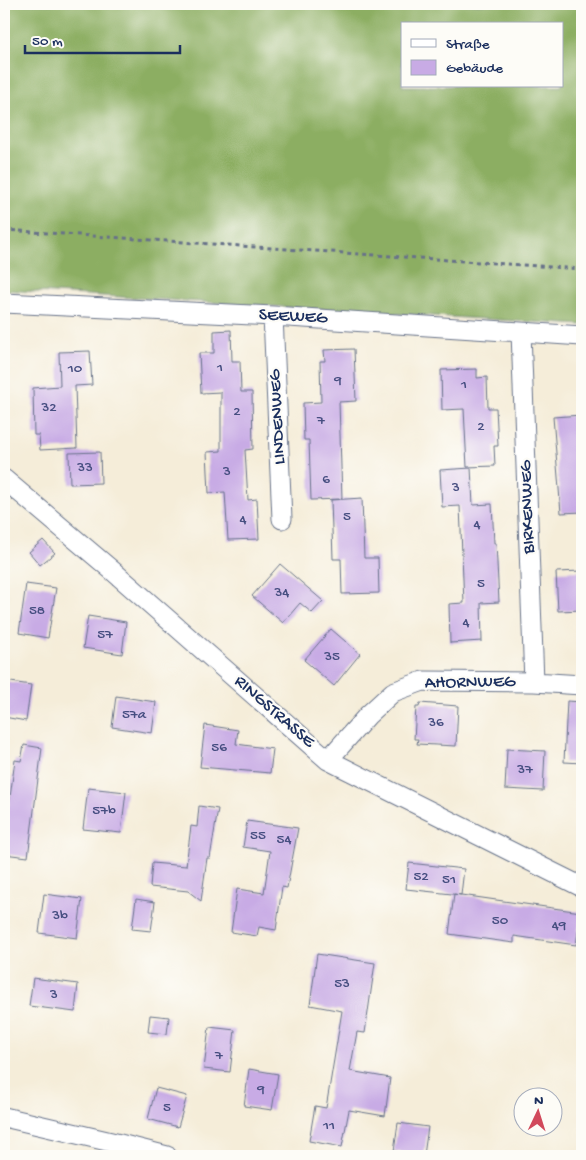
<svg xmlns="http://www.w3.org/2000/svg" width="586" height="1160" font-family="'Gochi Hand',sans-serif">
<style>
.forest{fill:#8cae62;stroke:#546e60;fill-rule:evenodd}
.building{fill:#c8abe5}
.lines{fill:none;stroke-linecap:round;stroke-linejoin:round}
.minor-casing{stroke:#677289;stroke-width:21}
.path{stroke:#677289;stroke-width:3;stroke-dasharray:4 4;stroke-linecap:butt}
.minor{stroke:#fff;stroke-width:19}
.labels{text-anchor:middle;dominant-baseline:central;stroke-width:4.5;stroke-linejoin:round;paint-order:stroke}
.number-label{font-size:15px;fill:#464e80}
.street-label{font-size:18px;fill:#1b2f5e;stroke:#fdfcf7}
</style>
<rect width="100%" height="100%" fill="#fdfcf7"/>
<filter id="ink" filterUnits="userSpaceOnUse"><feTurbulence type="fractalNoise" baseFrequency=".02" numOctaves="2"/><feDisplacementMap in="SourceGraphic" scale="10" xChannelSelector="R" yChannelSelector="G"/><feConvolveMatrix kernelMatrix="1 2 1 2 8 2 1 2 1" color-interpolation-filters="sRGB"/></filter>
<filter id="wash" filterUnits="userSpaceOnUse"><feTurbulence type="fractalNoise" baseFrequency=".0096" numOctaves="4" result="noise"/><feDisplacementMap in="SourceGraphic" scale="20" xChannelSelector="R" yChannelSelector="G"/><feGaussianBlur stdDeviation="1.12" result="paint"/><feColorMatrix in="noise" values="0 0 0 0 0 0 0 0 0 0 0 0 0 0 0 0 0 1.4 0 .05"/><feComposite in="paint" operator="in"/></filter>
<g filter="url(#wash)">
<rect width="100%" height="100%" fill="#f5edd9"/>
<!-- forest -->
<path class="forest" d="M4,4h578v321l-578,-35zM402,24h160v62h-160z"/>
<g id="blocks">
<!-- building -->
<path class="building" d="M231,330l1,31h8l1,31h11l1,57 -8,1 3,50 9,-1 2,40 -31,1 -3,-48 -16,1 -2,-41 14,-1v-59l-20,1 -2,-40h15v-22z
M354,349l2,52 -17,1 3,97 -31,1 -2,-60h-5l-1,-37 18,-1 -1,-41h5l-1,-11z
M90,351l2,34 -17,1 2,62 -37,2 -1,-15h-5l-1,-47 27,-2 -1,-34z
M477,369v9l10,-1 1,31h8l2,38h-4l1,20 -28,1 -3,-58 -22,1 -1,-40z
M582,415v97l-21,1 -8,-96z
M100,452l1,31 -31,1 -1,-31z
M471,468l2,37 19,-1 2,39h2l3,59 -18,1 1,38 -32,2 -1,-39 15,-1 -4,-97 -18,1 -2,-37z
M362,498l2,60h14l1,35 -37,1 -1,-35h-8l-2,-59z
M43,540l12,13 -15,12 -11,-13z
M280,564l43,37 -11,12 -12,-10 -17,20 -31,-27z
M582,571v39l-24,1 -2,-39z
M26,584l30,4 -8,50 -29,-5z
M88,616l38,6 -4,32 -39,-6z
M331,629l29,25 -26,32 -30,-26z
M4,681l27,4 -5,36 -22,-4z
M116,696l40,6 -4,31 -40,-6z
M567,701l15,1v61l-18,-1z
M420,703l38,3 -2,40 -39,-2 1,-5h-4l2,-32h3z
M205,725l33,5 -2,14 37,5 -3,24 -70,-6z
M24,745l18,3 -14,109 -24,-3v-50l5,1 6,-45 6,1z
M507,749l38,2 -2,40 -38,-2z
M88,788l38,4 -5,41 -38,-4z
M199,806l19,3 -8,49h-3l-6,43 -13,-10 -38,-4 2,-24 34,3 5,-40 6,1z
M247,821l51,7 -11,60 -5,-1 -6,43 -17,-3 -2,9 -26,-4 6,-43 27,4 6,-42 -27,-4z
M409,863l55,6 -3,26 -55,-6z
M44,894l38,5 -5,39 -38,-5z
M454,894l127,18 -5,33 -62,-9v7l-65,-9z
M136,899l19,3 -4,29 -19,-2z
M317,954l58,9 -10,70 -8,-1 -7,39 40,7 -5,38 -36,-6 -7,37 -33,-6 6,-35 11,2 16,-97 -32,-6z
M33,978l45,6 -3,28 -46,-6z
M150,1015l19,2 -2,17 -19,-2z
M209,1027l26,3 -5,42 -26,-3z
M249,1069l29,5 -6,36 -28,-4z
M156,1088l31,8 -9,31 -30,-8z
M398,1123l30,4 -4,28 -30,-4z"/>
</g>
</g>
<g filter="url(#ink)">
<use href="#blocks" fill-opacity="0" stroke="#677289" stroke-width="1"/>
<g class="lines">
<defs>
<path id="minor" d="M4,303l269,13 309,20
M273,316l9,203
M521,332l13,350
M4,479l110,93 214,188 254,127
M328,760l40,-45 25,-23 30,-11 111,1 48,3
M4,1117l116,27 47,12"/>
</defs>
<!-- minor casing -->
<use href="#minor" class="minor-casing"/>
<!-- path -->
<path class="path" d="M4,230l578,39"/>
<!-- minor -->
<use href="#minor" class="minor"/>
</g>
</g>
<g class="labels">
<!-- number labels -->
<g class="number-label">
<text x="220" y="368">1</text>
<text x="75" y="369">10</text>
<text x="338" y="381">9</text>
<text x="464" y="385">1</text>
<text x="49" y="408">32</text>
<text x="237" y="412">2</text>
<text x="321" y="421">7</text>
<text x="481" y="427">2</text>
<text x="85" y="468">33</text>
<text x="227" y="472">3</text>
<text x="326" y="480">6</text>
<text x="456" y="488">3</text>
<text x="347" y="517">5</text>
<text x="243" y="520">4</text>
<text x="477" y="525">4</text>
<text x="481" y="584">5</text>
<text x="282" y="593">34</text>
<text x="37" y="611">58</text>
<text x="466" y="623">4</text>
<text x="105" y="635">57</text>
<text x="332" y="657">35</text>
<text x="134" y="715">57a</text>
<text x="436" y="723">36</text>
<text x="219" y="748">56</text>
<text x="525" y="770">37</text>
<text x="104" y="811">57b</text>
<text x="258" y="836">55</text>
<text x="284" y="840">54</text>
<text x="421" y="877">52</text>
<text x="449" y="880">51</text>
<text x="60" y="916">3b</text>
<text x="500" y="921">50</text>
<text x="559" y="926">49</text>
<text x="342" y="984">53</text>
<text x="54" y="995">3</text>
<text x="219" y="1056">7</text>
<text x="261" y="1090">9</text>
<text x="167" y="1108">5</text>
<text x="329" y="1126">11</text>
</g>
<!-- street labels -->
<g class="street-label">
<text transform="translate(293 317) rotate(3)">SEEWEG</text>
<text transform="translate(278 417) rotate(-93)">LINDENWEG</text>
<text transform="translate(528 507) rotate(-92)">BIRKENWEG</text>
<text transform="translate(470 683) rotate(-1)">AHORNWEG</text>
<text transform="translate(274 712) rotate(41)">RINGSTRASSE</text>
</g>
</g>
<!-- margin -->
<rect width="586" height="1160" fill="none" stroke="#fdfcf7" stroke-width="20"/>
<!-- legend -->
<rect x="401" y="22" width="162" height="65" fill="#fdfcf7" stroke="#a3aaba"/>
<rect x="411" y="39" width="25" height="8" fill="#ffffff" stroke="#a3aaba"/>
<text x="446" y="48" font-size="15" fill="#1b2f5e">Straße</text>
<rect x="411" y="60" width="25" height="15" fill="#c8abe5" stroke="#a3aaba"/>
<text x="446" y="72" font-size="15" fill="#1b2f5e">Gebäude</text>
<!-- north arrow -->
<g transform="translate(538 1112) rotate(4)"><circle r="24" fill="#fdfcf7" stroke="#a3aaba"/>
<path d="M0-4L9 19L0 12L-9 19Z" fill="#d1495b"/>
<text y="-8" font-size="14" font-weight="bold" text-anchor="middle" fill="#1b2f5e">N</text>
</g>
<!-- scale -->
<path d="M25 45v8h155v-8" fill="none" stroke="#1b2f5e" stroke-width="2.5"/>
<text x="32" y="45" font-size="15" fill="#1b2f5e" stroke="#fdfcf7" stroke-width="4" paint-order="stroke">50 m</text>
</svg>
